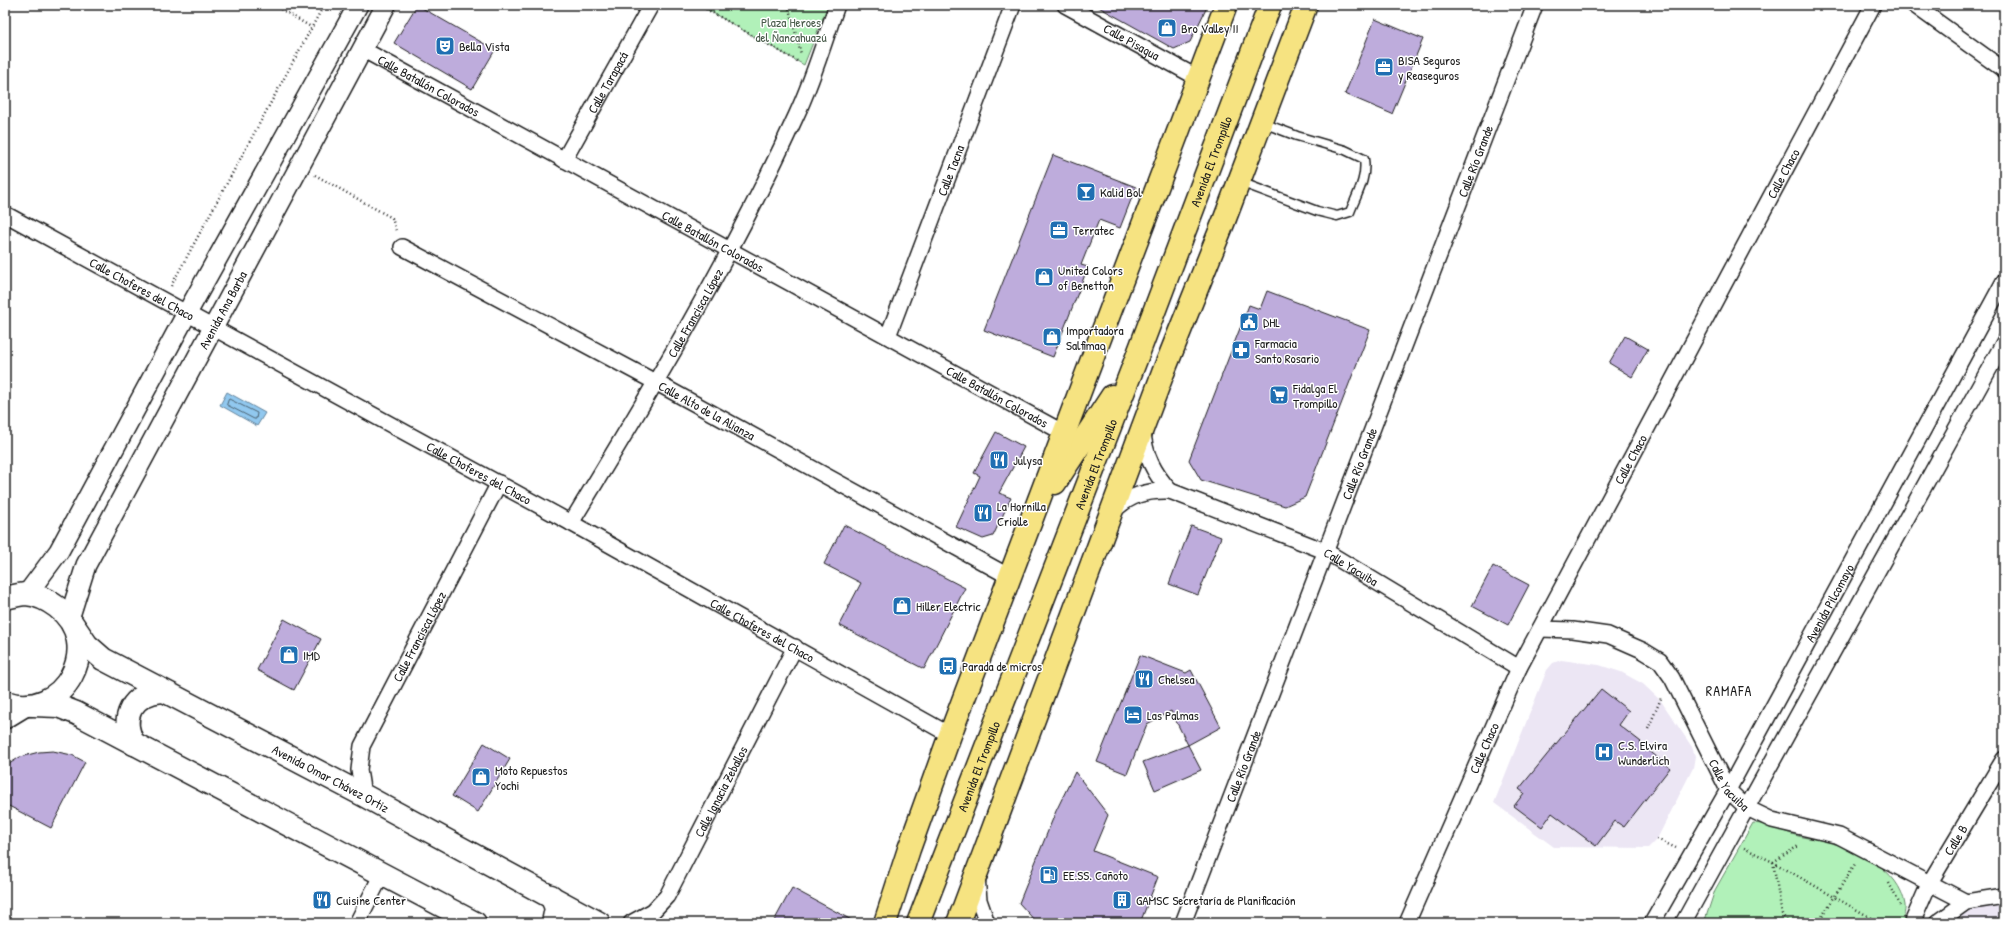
<svg xmlns="http://www.w3.org/2000/svg" width="2009" height="928" font-family="'Patrick Hand',sans-serif">
<style>
.built{fill:#ece6f4}
.green{fill:#b1f1b9;stroke:#66866a}
.water{fill:#91c8ef;stroke:#62839b}
.lines{fill:none;stroke-linecap:round;stroke-linejoin:round}
.shore{stroke:#4b6170;stroke-width:1}
.building{fill:#beacdc;stroke:#1c1c1c}
.service-casing{stroke:#1c1c1c;stroke-width:11}
.minor-casing{stroke:#1c1c1c;stroke-width:18}
.tertiary-casing{stroke:#1c1c1c;stroke-width:22}
.secondary-casing{stroke:#1c1c1c;stroke-width:25}
.primary-casing{stroke:#1c1c1c;stroke-width:25}
.path{stroke:#1c1c1c;stroke-width:2.5;stroke-dasharray:1 3;stroke-linecap:butt}
.service{stroke:#fff;stroke-width:8}
.minor{stroke:#fff;stroke-width:15}
.tertiary{stroke:#fff;stroke-width:19}
.secondary{stroke:#fff;stroke-width:22}
.primary{stroke:#f6e381;stroke-width:22}
.labels{text-anchor:middle;dominant-baseline:central;stroke-width:3;stroke-linejoin:round;paint-order:stroke}
.park-label{font-size:13px;fill:#495c4b;stroke:#fff}
.poi-label{font-size:13px;fill:#1c1c1c;stroke:#fff;text-anchor:start}
.street-label{font-size:13px;fill:#1c1c1c;stroke:#fff}
.neighbourhood-label{font-size:14px;letter-spacing:1px;fill:#1c1c1c;stroke:#fff}
</style>
<rect width="100%" height="100%" fill="#fff"/>
<filter id="ink" filterUnits="userSpaceOnUse"><feTurbulence type="fractalNoise" baseFrequency=".025" numOctaves="2"/><feDisplacementMap in="SourceGraphic" scale="8" xChannelSelector="R" yChannelSelector="G"/><feConvolveMatrix kernelMatrix="1 2 1 2 8 2 1 2 1" color-interpolation-filters="sRGB"/></filter>
<g filter="url(#ink)">
<!-- built -->
<path class="built" d="M1561,660l38,5 22,7 22,12 18,17 31,46 3,9 -2,12 -36,71 -9,9 -94,-1 -60,-44 53,-133 6,-7z
M1997,902h7v21h-56l7,-7z"/>
<!-- green -->
<path class="green" d="M699,5h129l-24,60z
M1753,823c17,1 32,10 49,14 8,2 17,1 24,4 31,9 74,28 79,64 1,5 -2,12 -2,18h-199l11,-33z"/>
<!-- water -->
<path class="water" d="M227,392l38,21 -8,13 -37,-21z"/>
<g class="lines">
<!-- shore -->
<path class="shore" d="M229,399l28,14 -1,6h-2l-27,-14z"/>
</g>
<!-- building -->
<path class="building" d="M417,5l78,45 -23,39 -78,-46z
M1095,5h113l-18,37 -16,7z
M1375,19l48,20 -31,75 -47,-20z
M1053,155l83,32 -16,41 -21,-8 -18,45 7,2 -35,90 -69,-27z
M1267,291l103,39 -65,167 -20,9 -84,-26 -12,-20 60,-155 11,4z
M1625,336l23,13 -16,28 -23,-14z
M996,432l28,15 -25,46 12,5 -18,38 -10,3 -27,-12 24,-51 -6,-3z
M844,525l121,63 -41,81 -85,-44 22,-42 -37,-19z
M1191,526l30,11 -23,58 -29,-11z
M1493,566l36,19 -21,40 -36,-19z
M284,619l37,20 -27,51 -37,-20z
M1140,655l46,18 5,-3 30,57 -33,18 -17,-34 -24,13 -20,50 -30,-12z
M1601,689l28,22 -10,14 22,17 -1,1 30,25 -46,59 -9,-6 -19,25 -44,-33 -10,14 -28,-21 10,-13 -5,-4z
M484,743l26,16 -32,53 -26,-16z
M1188,745l13,25 -46,20 -12,-28z
M53,751l19,4 13,7 -34,66 -46,-24v-34l4,-6 11,-7 19,-5z
M1075,772l33,43 -15,36 65,26 -18,46h-103l-18,-20 37,-92z
M792,888l65,35h-84z"/>
<g class="lines">
<defs>
<path id="service" d="M1240,182l77,29 20,5 13,-4c7,-18 17,-33 14,-53l-19,-9 -48,-14 -34,-13"/>
<g id="minor">
<path id="s1" d="M1065,5l133,73"/>
<path d="M1914,5l90,65"/>
<path id="s2" d="M362,49l702,384"/>
<path id="s3" d="M564,160l87,-155"/>
<path id="s4" d="M5,214l566,309 379,212"/>
<path id="s5" d="M402,247l255,136 353,194"/>
<path id="s6" d="M888,336l125,-331"/>
<path d="M1143,430c1,25 11,43 27,61"/>
<path id="s7" d="M1112,513c16,-18 35,-23 58,-22l155,60 194,117"/>
<path id="s8" d="M571,523c81,-133 161,-266 225,-407 17,-36 28,-74 41,-111"/>
<path id="s9" d="M1540,629l33,1 35,5 34,15 18,11 12,17 56,112 19,18 25,12 67,16 127,66"/>
<path id="s10" d="M363,795l-4,-25 3,-24 137,-263"/>
<path d="M977,877l2,23 8,23"/>
<path d="M357,923l25,-49"/>
<path id="s11" d="M631,923l22,-12 14,-15 128,-249"/>
<path id="s12" d="M1183,923l352,-918"/>
<path id="s13" d="M1407,923l112,-255 354,-663"/>
<path id="s14" d="M1652,923l76,-133 276,-509"/>
<path d="M1683,923l321,-581"/>
<path id="s15" d="M1912,923l17,-39 75,-125"/>
<path d="M1937,923l29,-21 38,-6"/>
</g>
<g id="tertiary">
<path d="M27,594l32,-43 128,-238 171,-308"/>
<path id="s16" d="M69,619l17,-54 300,-560"/>
<path d="M5,719l23,-14"/>
</g>
<g id="secondary">
<path d="M5,598c7,-1 14,-4 21,-4 11,1 22,6 31,13 49,37 7,115 -52,95"/>
<path id="s17" d="M72,623l15,22 16,14 260,136 236,128"/>
<path d="M33,705l25,1 18,7 399,210"/>
<path d="M134,744c-15,-27 -2,-50 28,-53"/>
<path d="M551,896l5,12 -3,15"/>
</g>
<g id="primary">
<path d="M1055,483l57,-87"/>
<path d="M885,923l24,-74 41,-114 276,-730"/>
<path id="s18" d="M918,923l217,-561 135,-357"/>
<path d="M958,923l205,-550 61,-152 82,-216"/>
</g>
</defs>
<!-- service casing -->
<use href="#service" class="service-casing"/>
<!-- minor casing -->
<use href="#minor" class="minor-casing"/>
<!-- tertiary casing -->
<use href="#tertiary" class="tertiary-casing"/>
<!-- secondary casing -->
<use href="#secondary" class="secondary-casing"/>
<!-- primary casing -->
<use href="#primary" class="primary-casing"/>
<!-- path -->
<path class="path" d="M274,5l37,22
M699,5l100,57
M788,5l13,49
M315,175l77,43 4,13
M171,286l153,-281
M1648,729l14,-33
M1657,839l19,9
M1744,848l29,14 107,61
M1773,862l27,-17
M1773,862l9,52 6,9
M1889,883l11,22
M1818,923l37,-59"/>
<!-- service -->
<use href="#service" class="service"/>
<!-- minor -->
<use href="#minor" class="minor"/>
<!-- tertiary -->
<use href="#tertiary" class="tertiary"/>
<!-- secondary -->
<use href="#secondary" class="secondary"/>
<!-- primary -->
<use href="#primary" class="primary"/>
</g>
</g>
<!-- icons -->
<defs>
<symbol id="shop-square" viewBox="-11 -11 22 22"><rect x="-9" y="-9" width="18" height="18" rx="4" fill="#1f6fb2" stroke="#fff"/><path d="M-5-2.5h2.3a2.7 3.5 0 0 1 5.4 0H5L5.5 6h-11ZM-1.5-2.5h3a1.5 2.3 0 0 0-3 0Z" fill="#fff"/></symbol>
<symbol id="theatre-square" viewBox="-11 -11 22 22"><rect x="-9" y="-9" width="18" height="18" rx="4" fill="#1f6fb2" stroke="#fff"/><path d="M-5-5.5Q0-4 5-5.5V0Q5 5 0 6Q-5 5-5 0ZM-3.3-2.5H-1v1.5H-3.3ZM1-2.5H3.3v1.5H1ZM-2.8 1Q0 5.5 2.8 1Z" fill="#fff"/></symbol>
<symbol id="office-square" viewBox="-11 -11 22 22"><rect x="-9" y="-9" width="18" height="18" rx="4" fill="#1f6fb2" stroke="#fff"/><path d="M-6-3h4V-5.5h4V-3h4V5H-6ZM-1-4.5V-3h2v-1.5ZM-6 0V1H6V0Z" fill="#fff"/></symbol>
<symbol id="bar-square" viewBox="-11 -11 22 22"><rect x="-9" y="-9" width="18" height="18" rx="4" fill="#1f6fb2" stroke="#fff"/><path d="M-6-5H6L.8 .8V4.5H3.5V6h-7V4.5H-.8V.8Z" fill="#fff"/></symbol>
<symbol id="civic-square" viewBox="-11 -11 22 22"><rect x="-9" y="-9" width="18" height="18" rx="4" fill="#1f6fb2" stroke="#fff"/><path d="M-.6-6.5H3V-4.5H.6V-3L4-1V1h2V6H-6V1h2V-1L-.6-3ZM-1.2 2.5V6h2.4V2.5Z" fill="#fff"/></symbol>
<symbol id="pharmacy-square" viewBox="-11 -11 22 22"><rect x="-9" y="-9" width="18" height="18" rx="4" fill="#1f6fb2" stroke="#fff"/><path d="M-2-6h4v4h4v4h-4v4h-4v-4h-4v-4h4Z" fill="#fff"/></symbol>
<symbol id="supermarket-square" viewBox="-11 -11 22 22"><rect x="-9" y="-9" width="18" height="18" rx="4" fill="#1f6fb2" stroke="#fff"/><path d="M-6-5.5h2.5l.6 2H6L4.5 2H-2.5L-4.4-4H-6ZM-1.5 3.2a1.3 1.3 0 1 0 .1 0ZM3 3.2a1.3 1.3 0 1 0 .1 0Z" fill="#fff"/></symbol>
<symbol id="restaurant-square" viewBox="-11 -11 22 22"><rect x="-9" y="-9" width="18" height="18" rx="4" fill="#1f6fb2" stroke="#fff"/><path d="M-5-6h1v4h1v-4h1v4h1v-4h1v5L-1.5 .5V6h-2V.5L-5-1ZM5-6V6H3V1.5H1.5Q1.5-4 5-6Z" fill="#fff"/></symbol>
<symbol id="bus-square" viewBox="-11 -11 22 22"><rect x="-9" y="-9" width="18" height="18" rx="4" fill="#1f6fb2" stroke="#fff"/><path d="M-5-6H5V4H4V6H2V4H-2V6H-4V4H-5ZM-3.5-4V0h7V-4ZM-3.5 1.2v1.5H-2V1.2ZM2 1.2v1.5H3.5V1.2Z" fill="#fff"/></symbol>
<symbol id="hotel-square" viewBox="-11 -11 22 22"><rect x="-9" y="-9" width="18" height="18" rx="4" fill="#1f6fb2" stroke="#fff"/><path d="M-6-4.5h1.5V1H6V5H4.5V3h-9V5H-6ZM-4 0a1.8 1.8 0 1 1 3.6 0ZM.5 0V-2.5h3Q6-2.5 6 0Z" fill="#fff"/></symbol>
<symbol id="hospital-square" viewBox="-11 -11 22 22"><rect x="-9" y="-9" width="18" height="18" rx="4" fill="#1f6fb2" stroke="#fff"/><path d="M-5-5h3v3.5h4V-5h3V5h-3V1.5h-4V5h-3Z" fill="#fff"/></symbol>
<symbol id="fuel-square" viewBox="-11 -11 22 22"><rect x="-9" y="-9" width="18" height="18" rx="4" fill="#1f6fb2" stroke="#fff"/><path d="M-5.5-6h7V0h2V4h1.3V-2.5L3-4.5l.8-.8L6-3V5H2.5V1h-1V6h-7ZM-4.2-4.7v3.2H.2V-4.7Z" fill="#fff"/></symbol>
<symbol id="building-square" viewBox="-11 -11 22 22"><rect x="-9" y="-9" width="18" height="18" rx="4" fill="#1f6fb2" stroke="#fff"/><path d="M-4-6H4V6H1V3H-1V6H-4ZM-2.5-4.3h1.7v1.8h-1.7ZM.8-4.3h1.7v1.8H.8ZM-2.5-1h1.7V.8h-1.7ZM.8-1h1.7V.8H.8Z" fill="#fff"/></symbol>
</defs>
<g fill-rule="evenodd">
<use href="#shop-square" x="1156" y="17" width="22" height="22"/>
<use href="#theatre-square" x="434" y="35" width="22" height="22"/>
<use href="#office-square" x="1373" y="56" width="22" height="22"/>
<use href="#bar-square" x="1075" y="181" width="22" height="22"/>
<use href="#office-square" x="1048" y="219" width="22" height="22"/>
<use href="#shop-square" x="1033" y="266" width="22" height="22"/>
<use href="#civic-square" x="1238" y="311" width="22" height="22"/>
<use href="#shop-square" x="1041" y="326" width="22" height="22"/>
<use href="#pharmacy-square" x="1230" y="339" width="22" height="22"/>
<use href="#supermarket-square" x="1268" y="384" width="22" height="22"/>
<use href="#restaurant-square" x="988" y="449" width="22" height="22"/>
<use href="#restaurant-square" x="972" y="502" width="22" height="22"/>
<use href="#shop-square" x="891" y="595" width="22" height="22"/>
<use href="#shop-square" x="278" y="644" width="22" height="22"/>
<use href="#bus-square" x="937" y="655" width="22" height="22"/>
<use href="#restaurant-square" x="1133" y="668" width="22" height="22"/>
<use href="#hotel-square" x="1122" y="704" width="22" height="22"/>
<use href="#hospital-square" x="1593" y="741" width="22" height="22"/>
<use href="#shop-square" x="470" y="766" width="22" height="22"/>
<use href="#fuel-square" x="1038" y="864" width="22" height="22"/>
<use href="#restaurant-square" x="311" y="889" width="22" height="22"/>
<use href="#building-square" x="1111" y="889" width="22" height="22"/>
</g>
<g class="labels">
<!-- park labels -->
<g class="park-label">
<text x="791" y="22">Plaza Heroes<tspan x="791" dy="15">del Ñancahuazú</tspan></text>
</g>
<!-- poi labels -->
<g class="poi-label">
<text x="1181" y="28">Bro Valley II</text>
<text x="459" y="46">Bella Vista</text>
<text x="1398" y="60">BISA Seguros<tspan x="1398" dy="15">y Reaseguros</tspan></text>
<text x="1100" y="192">Kalid Bol</text>
<text x="1073" y="230">Terratec</text>
<text x="1058" y="270">United Colors<tspan x="1058" dy="15">of Benetton</tspan></text>
<text x="1263" y="322">DHL</text>
<text x="1066" y="330">Importadora<tspan x="1066" dy="15">Salfimaq</tspan></text>
<text x="1255" y="343">Farmacia<tspan x="1255" dy="15">Santo Rosario</tspan></text>
<text x="1293" y="388">Fidalga El<tspan x="1293" dy="15">Trompillo</tspan></text>
<text x="1013" y="460">Julysa</text>
<text x="997" y="506">La Hornilla<tspan x="997" dy="15">Criolle</tspan></text>
<text x="916" y="606">Hiller Electric</text>
<text x="303" y="655">IMD</text>
<text x="962" y="666">Parada de micros</text>
<text x="1158" y="679">Chelsea</text>
<text x="1147" y="715">Las Palmas</text>
<text x="1618" y="745">C.S. Elvira<tspan x="1618" dy="15">Wunderlich</tspan></text>
<text x="495" y="770">Moto Repuestos<tspan x="495" dy="15">Yochi</tspan></text>
<text x="1063" y="875">EE.SS. Cañoto</text>
<text x="336" y="900">Cuisine Center</text>
<text x="1136" y="900">GAMSC Secretaría de Planificación</text>
</g>
<!-- street labels -->
<g class="street-label">
<text stroke="none"><textPath href="#s1" startOffset="76">Calle Pisagua</textPath></text>
<text stroke="none"><textPath href="#s3" startOffset="89">Calle Tarapacá</textPath></text>
<text stroke="none"><textPath href="#s2" startOffset="76">Calle Batallón Colorados</textPath></text>
<text stroke="none"><textPath href="#s12" startOffset="816">Calle Río Grande</textPath></text>
<text stroke="none"><textPath href="#s18" startOffset="816">Avenida El Trompillo</textPath></text>
<text stroke="none"><textPath href="#s6" startOffset="177">Calle Tacna</textPath></text>
<text stroke="none"><textPath href="#s13" startOffset="839">Calle Chaco</textPath></text>
<text stroke="none"><textPath href="#s2" startOffset="400">Calle Batallón Colorados</textPath></text>
<text stroke="none"><textPath href="#s4" startOffset="156">Calle Choferes del Chaco</textPath></text>
<text stroke="none"><textPath href="#s16" startOffset="346">Avenida Ana Barba</textPath></text>
<text stroke="none"><textPath href="#s8" startOffset="244">Calle Francisca López</textPath></text>
<text stroke="none"><textPath href="#s2" startOffset="724">Calle Batallón Colorados</textPath></text>
<text stroke="none"><textPath href="#s5" startOffset="346">Calle Alto de la Alianza</textPath></text>
<text stroke="none"><textPath href="#s13" startOffset="515">Calle Chaco</textPath></text>
<text stroke="none"><textPath href="#s12" startOffset="492">Calle Río Grande</textPath></text>
<text stroke="none"><textPath href="#s18" startOffset="492">Avenida El Trompillo</textPath></text>
<text stroke="none"><textPath href="#s4" startOffset="540">Calle Choferes del Chaco</textPath></text>
<text stroke="none"><textPath href="#s7" startOffset="261">Calle Yacuiba</textPath></text>
<text stroke="none"><textPath href="#s14" startOffset="366">Avenida Pilcomayo</textPath></text>
<text stroke="none"><textPath href="#s4" startOffset="864">Calle Choferes del Chaco</textPath></text>
<text stroke="none"><textPath href="#s10" startOffset="173">Calle Francisca López</textPath></text>
<text stroke="none"><textPath href="#s13" startOffset="191">Calle Chaco</textPath></text>
<text stroke="none"><textPath href="#s12" startOffset="168">Calle Río Grande</textPath></text>
<text stroke="none"><textPath href="#s18" startOffset="168">Avenida El Trompillo</textPath></text>
<text stroke="none"><textPath href="#s17" startOffset="305">Avenida Omar Chávez Ortiz</textPath></text>
<text stroke="none"><textPath href="#s9" startOffset="269">Calle Yacuiba</textPath></text>
<text stroke="none"><textPath href="#s11" startOffset="163">Calle Ignacia Zeballos</textPath></text>
<text stroke="none"><textPath href="#s15" startOffset="94">Calle B</textPath></text>
</g>
<!-- neighbourhood labels -->
<g class="neighbourhood-label">
<text x="1729" y="690">RAMAFA</text>
</g>
</g>
<!-- margin -->
<rect width="2009" height="928" fill="none" stroke="#fff" stroke-width="20"/>
<rect x="10" y="10" width="1989" height="908" fill="none" stroke="#1c1c1c" stroke-width="1.5" filter="url(#ink)"/>
</svg>
